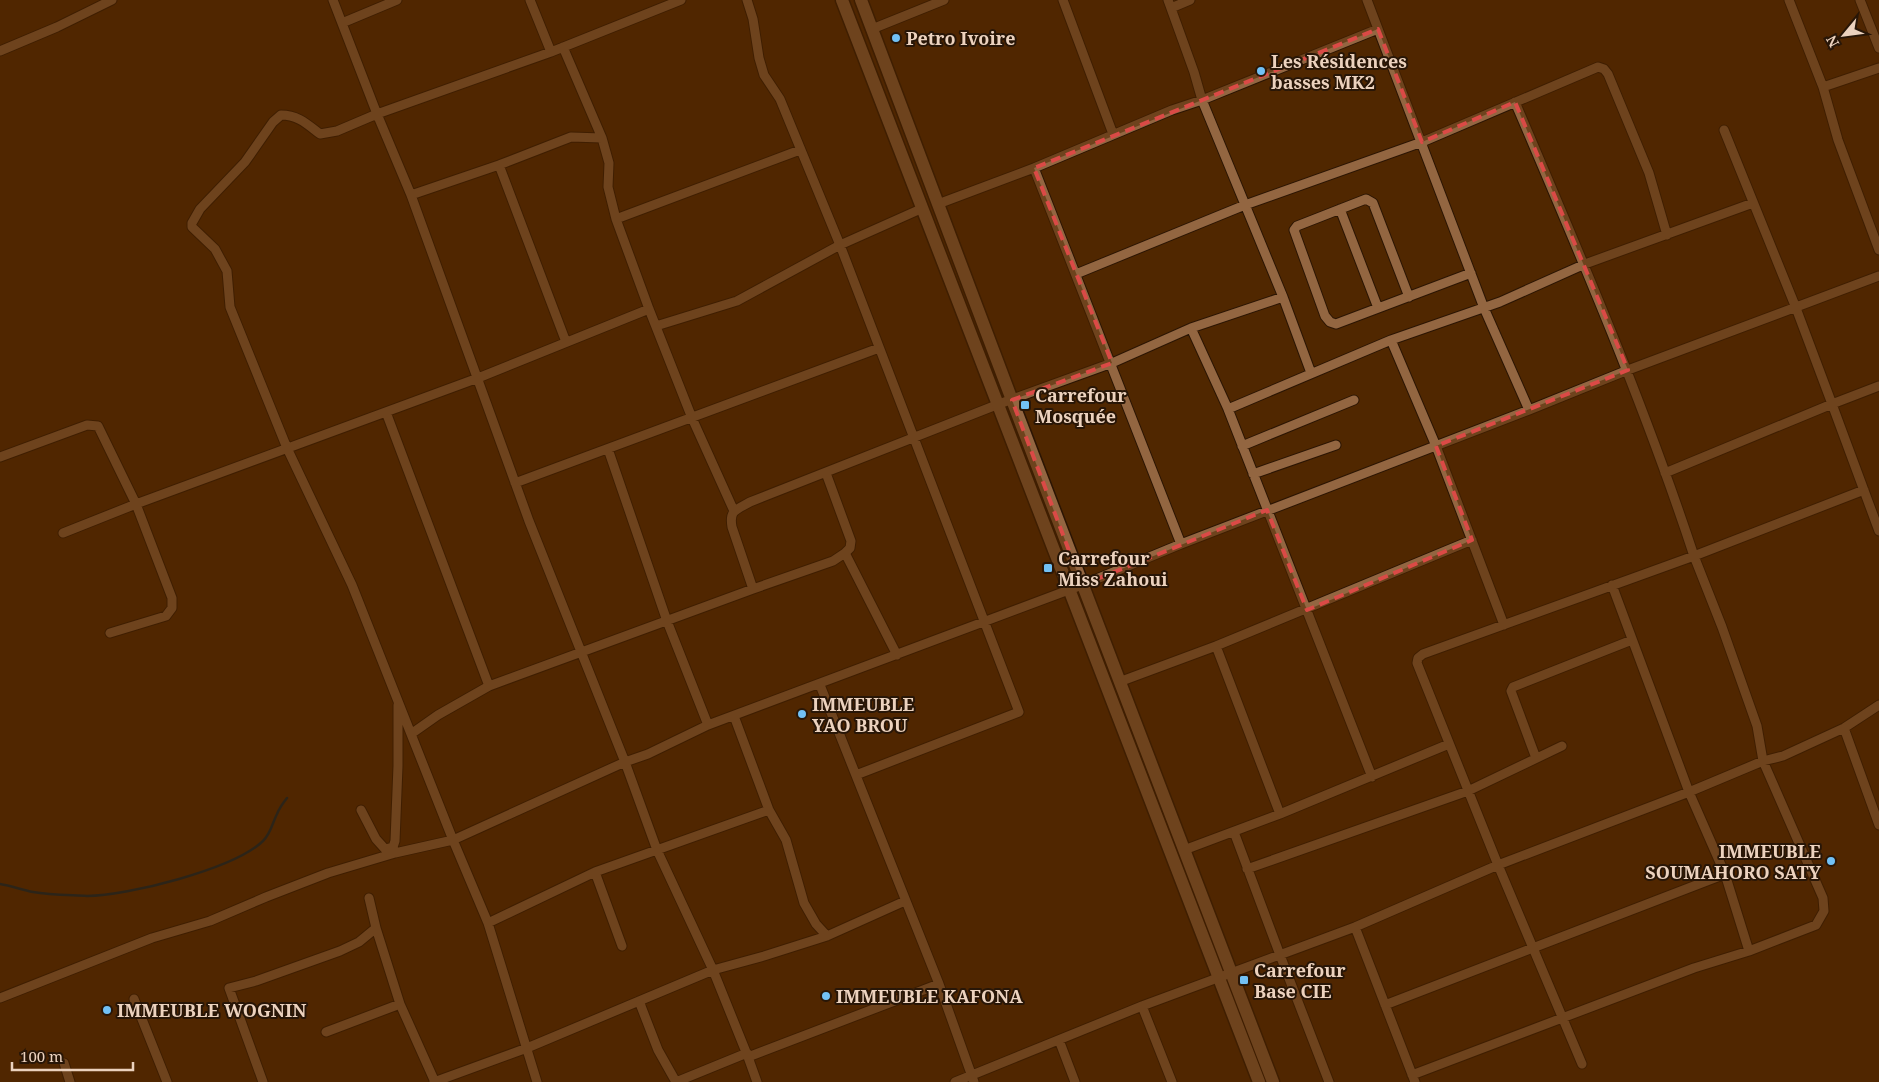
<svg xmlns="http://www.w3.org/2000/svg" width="1879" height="1082" font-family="'Noto Serif',serif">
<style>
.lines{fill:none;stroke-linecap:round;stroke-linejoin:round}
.stream{stroke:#022337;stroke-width:2.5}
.street-casing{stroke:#2b1503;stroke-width:11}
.secondary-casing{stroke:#2b1503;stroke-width:15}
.street{stroke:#936641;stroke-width:9}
.secondary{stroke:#936641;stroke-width:12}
.marked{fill:none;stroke:#da4a46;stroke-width:4;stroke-dasharray:10 6;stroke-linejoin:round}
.poi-dot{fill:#72c1f5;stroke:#281607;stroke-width:2}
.labels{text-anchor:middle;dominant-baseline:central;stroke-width:4;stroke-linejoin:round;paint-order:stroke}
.poi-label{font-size:18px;font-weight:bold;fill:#ecd2be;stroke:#281607;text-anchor:start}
</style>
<rect width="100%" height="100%" fill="#502700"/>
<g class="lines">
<!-- stream -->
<path class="stream" d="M0,884c12,2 22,6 33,8 17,3 37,3 54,4 40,0 147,-27 176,-55 8,-8 9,-17 14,-27 2,-5 6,-11 10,-16"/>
<defs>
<path id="street" d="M333,0l44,114 34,81 118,326 96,241 32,88 56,120 35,87
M530,0l21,52
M681,0l-130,52 -174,62 -40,17 -17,3c-13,-10 -22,-19 -39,-19l-8,7 -28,40 -45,47 -8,14v4l23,22 12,22 3,36 57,141 65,137 101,255 172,-78 23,-8 60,-29 374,-140 99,-41 348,-134 99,-40 251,-94
M747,0l6,19 6,39 5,17 16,24 60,146 179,467 -163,63
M1063,0l50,134
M1168,0l26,72 8,28 81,197 28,76
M1367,0l117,308 45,102
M1789,0l34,87 15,53 41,110
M1860,0l19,48
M1171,8l19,-8
M342,23l55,-23
M872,29l72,-29
M563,47l39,91 7,25 -1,24 8,32 33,90 43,109 42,93
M0,51l57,-24 55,-27
M1823,87l56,-19
M1515,102c64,150 128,299 179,454l-271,98 -5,4 -1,5 81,202 84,199
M499,165l67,177
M1034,168l147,376
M411,195l88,-30 72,-28 31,1
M938,204l96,-36 138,-58 30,-10 176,-71
M1340,209l38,99
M616,219l184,-69
M1076,274l169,-69 177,-63 176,-75 6,2 4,5 41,99 18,62
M1409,297l-36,-94 -7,-4 -69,27 -3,4 31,86 5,6 6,2 135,-51
M656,326l81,-25 103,-56 83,-37
M1191,328l37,81 144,368
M1391,340l45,106 68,179
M1879,386l-47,18 47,127
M1228,409l163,-69 109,-38 85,-38 168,-61
M386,412l103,274
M1242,446l112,-46
M608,449l59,172 41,104
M0,457l87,-32 11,1 38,78 36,94v10l-6,8 -56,17
M1665,473l167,-69 -36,-96 -72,-178
M1253,474l83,-29
M515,483l364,-135
M63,533l73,-29 342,-126 171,-69
M845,553l52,102
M1612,585l77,207 36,82 24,77
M753,589l-21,-62c-3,-17 4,-17 18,-25l249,-98 113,-41 79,-35 92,-31
M1216,646l64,168
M1119,682l97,-36 256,-106
M820,685l119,299 35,98
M734,716l35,94 17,30 18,63 12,21 11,12
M1844,728l35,97
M411,734l27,-19 51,-29 264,-97 80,-28 12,-8 5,-5 1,-7 -25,-68
M1536,758l-25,-67 2,-4 119,-47
M361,810l15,29 9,10 8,-2
M1234,832l46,123 49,127
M1184,850l96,-36 169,-70
M395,853l-2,-6 2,-6 3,-75v-61
M1247,869l221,-78 94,-45
M595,872l27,74
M488,923l107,-51 174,-62
M1355,927l60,155
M376,928l24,76 35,78
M0,998l152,-60 58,-17 56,-24 62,-24 67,-20 58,-13 35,83 49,159
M134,999l33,83
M639,1001l19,49 18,32
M1385,1005l340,-131
M1142,1006l30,76
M326,1032l74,-28
M1059,1040l16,42
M64,1063l6,19
M1412,1075l282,-107 55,-17 67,-26 8,-14 -1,-13 -60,-137 -6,-35 -35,-99 -28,-71 170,-66
M263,1082l-34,-94 27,-7 84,-30 19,-9 17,-14 -7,-30
M434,1082l93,-34 186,-78 51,-14 63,-20 78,-35
M676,1082l71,-29
M757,1082l-9,-25 191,-73
M955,1082l187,-76 213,-79 143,-62 191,-73 74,-31 20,-5 61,-28 35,-23"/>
<path id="secondary" d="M842,0l417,1082
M861,0l151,400 261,682"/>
</defs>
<!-- street casing -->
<use href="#street" class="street-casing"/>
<!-- secondary casing -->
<use href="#secondary" class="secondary-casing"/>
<!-- street -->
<use href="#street" class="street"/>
<!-- secondary -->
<use href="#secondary" class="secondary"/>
</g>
<!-- marked area -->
<path d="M0 0H1879V1082H0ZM1378,29l44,113 93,-40 113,268 -192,76 36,94 -165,70 -40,-100 -185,75 -70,-185 100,-37 -78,-195z" fill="#502700" fill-opacity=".55" fill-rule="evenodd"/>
<path class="marked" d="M1378,29l44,113 93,-40 113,268 -192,76 36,94 -165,70 -40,-100 -185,75 -70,-185 100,-37 -78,-195z"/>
<!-- markers -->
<g class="poi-dot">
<circle cx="896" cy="38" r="5"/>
<circle cx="1261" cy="71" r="5"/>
<rect x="1020" y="400" width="10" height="10" rx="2.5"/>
<rect x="1043" y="563" width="10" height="10" rx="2.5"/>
<circle cx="802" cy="714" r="5"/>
<circle cx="1831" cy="861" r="5"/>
<rect x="1239" y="975" width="10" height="10" rx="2.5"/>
<circle cx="826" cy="996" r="5"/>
<circle cx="107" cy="1010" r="5"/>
</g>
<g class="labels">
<!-- poi labels -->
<g class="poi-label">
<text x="906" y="38">Petro Ivoire</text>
<text x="1271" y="61">Les Résidences<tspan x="1271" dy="21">basses MK2</tspan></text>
<text x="1035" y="395">Carrefour<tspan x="1035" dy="21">Mosquée</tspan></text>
<text x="1058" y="558">Carrefour<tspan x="1058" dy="21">Miss Zahoui</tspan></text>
<text x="812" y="704">IMMEUBLE<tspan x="812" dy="21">YAO BROU</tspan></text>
<text x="1821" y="851" text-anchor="end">IMMEUBLE<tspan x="1821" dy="21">SOUMAHORO SATY</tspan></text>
<text x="1254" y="970">Carrefour<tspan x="1254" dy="21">Base CIE</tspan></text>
<text x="836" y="996">IMMEUBLE KAFONA</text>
<text x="117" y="1010">IMMEUBLE WOGNIN</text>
</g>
</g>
<!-- north arrow -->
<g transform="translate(1844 35) rotate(241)" stroke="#281607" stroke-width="4" paint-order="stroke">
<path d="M0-4L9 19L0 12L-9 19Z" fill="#ecd2be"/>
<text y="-8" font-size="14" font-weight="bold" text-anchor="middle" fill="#ecd2be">N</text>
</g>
<!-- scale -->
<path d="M12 1062v8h121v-8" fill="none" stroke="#ecd2be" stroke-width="2.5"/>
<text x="20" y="1062" font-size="15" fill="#ecd2be" stroke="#281607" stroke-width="4" paint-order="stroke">100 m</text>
</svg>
